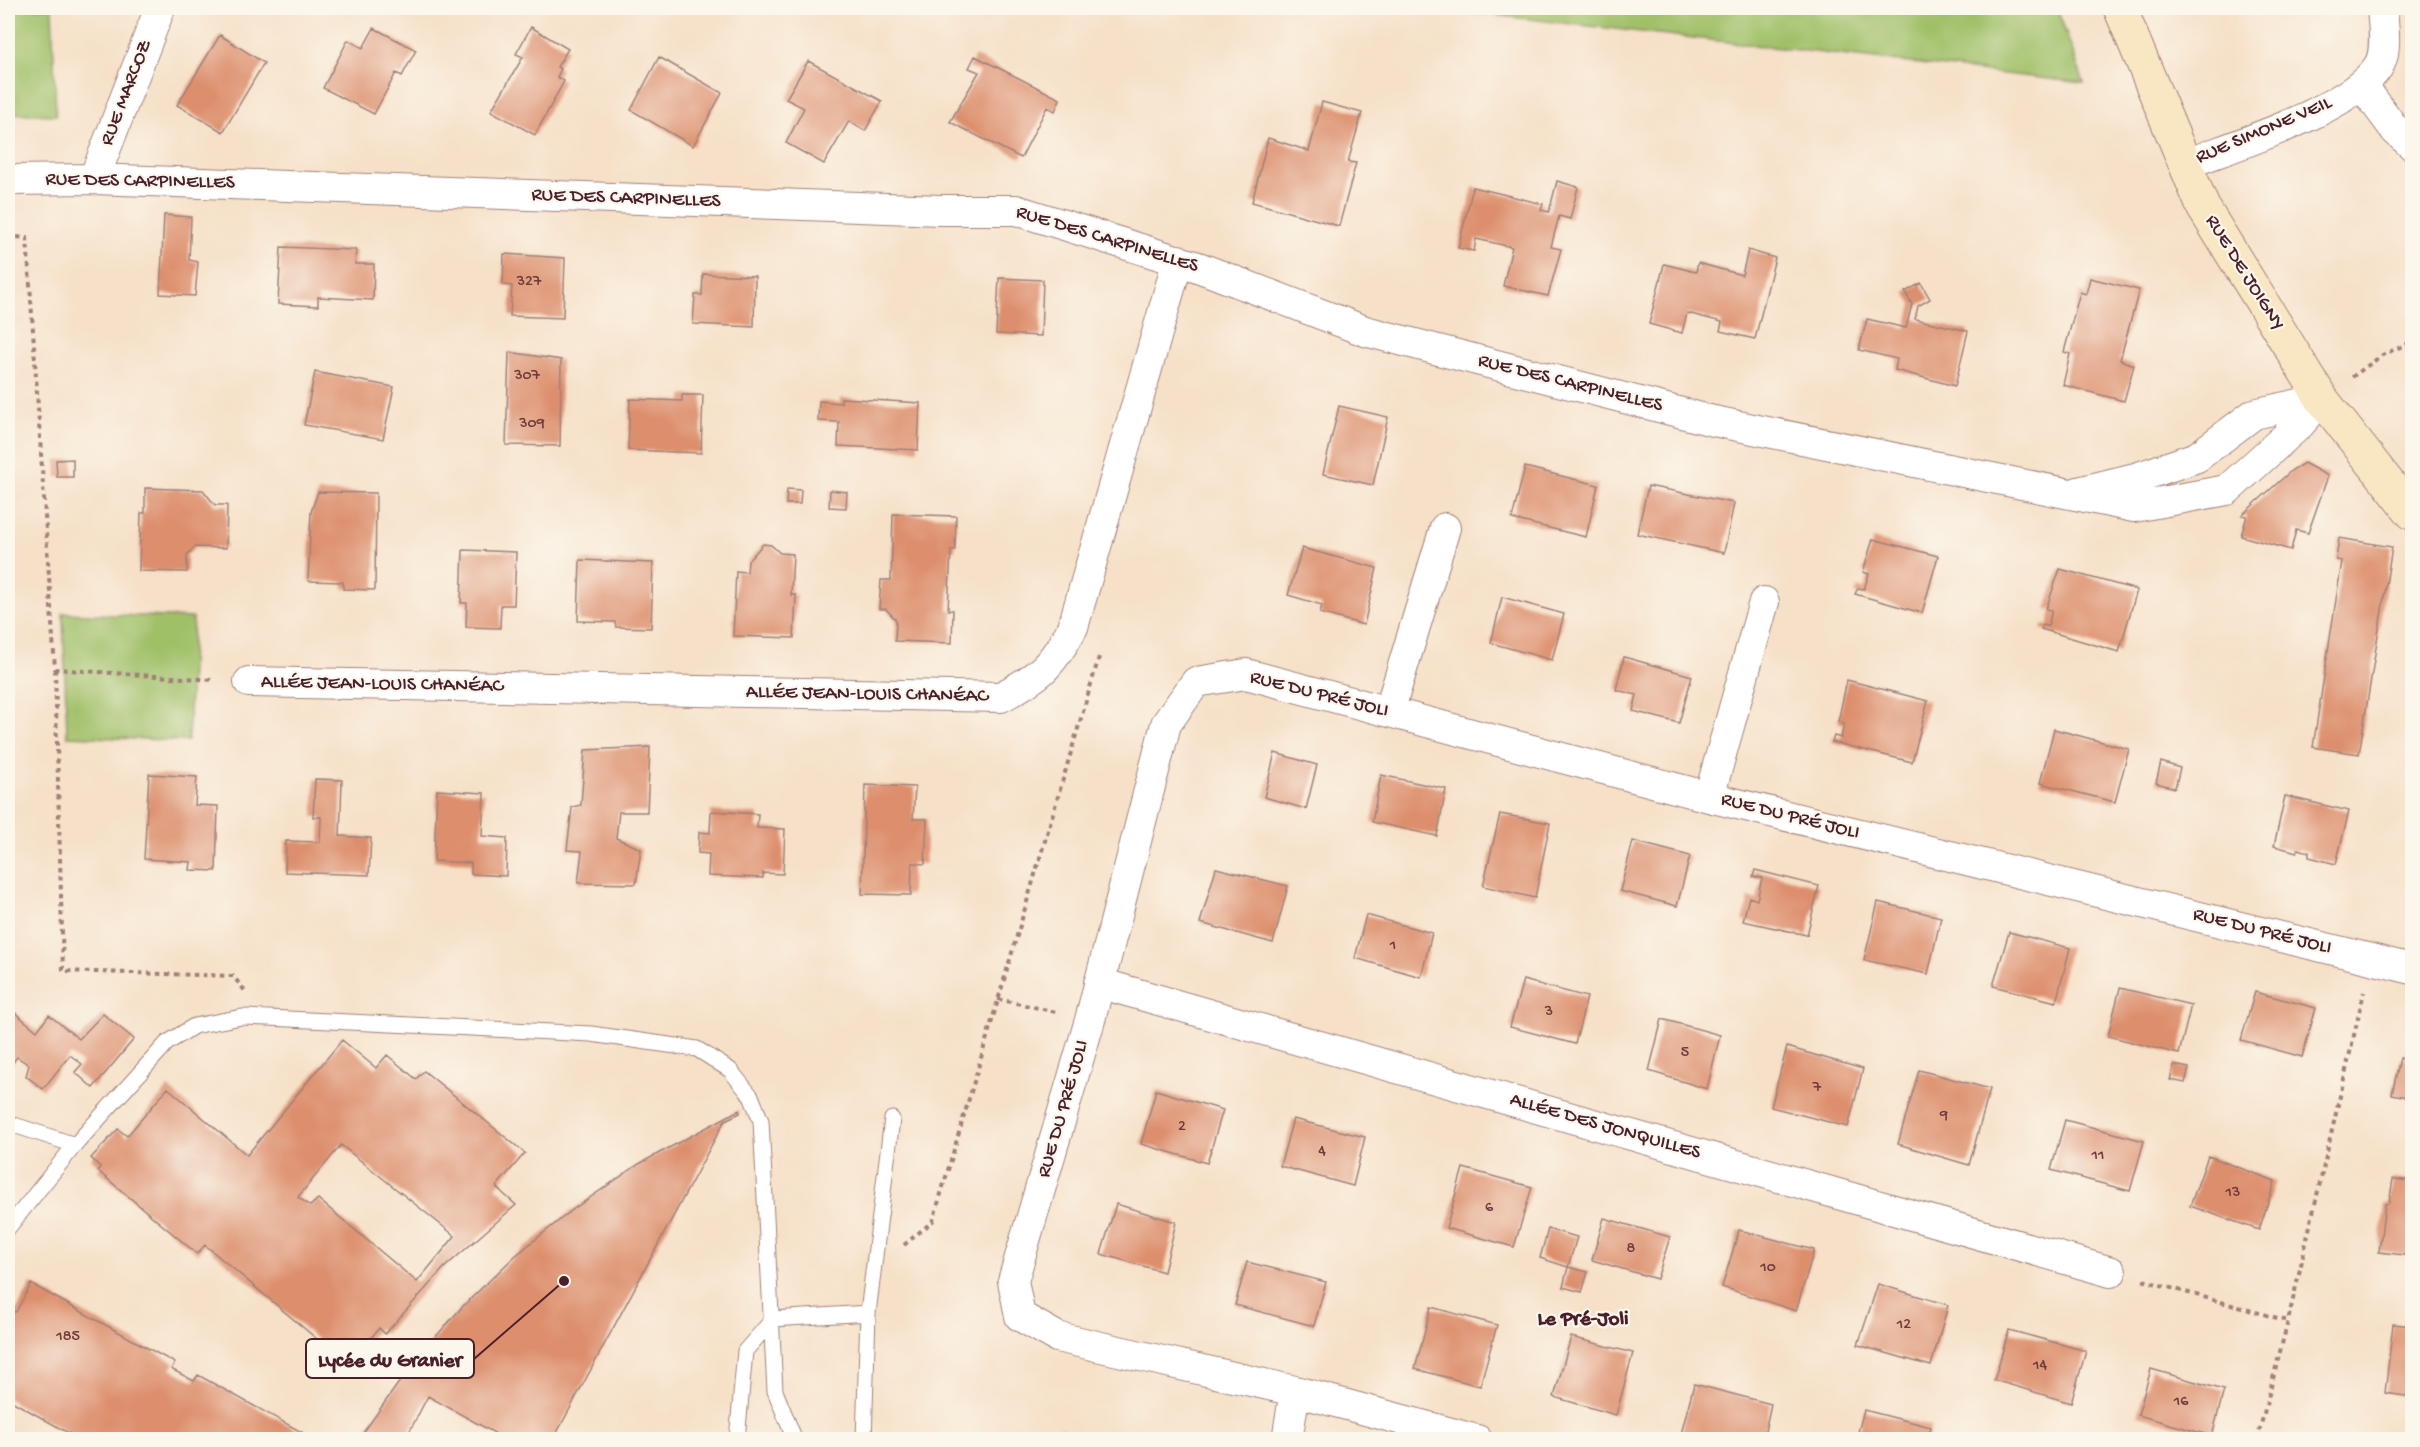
<svg xmlns="http://www.w3.org/2000/svg" width="2420" height="1447" font-family="'Gochi Hand',sans-serif">
<style>
.green{fill:#a0c068;stroke:#75704a;stroke-width:1.5}
.building{fill:#dd8f6d;fill-rule:evenodd}
.lines{fill:none;stroke-linecap:round;stroke-linejoin:round}
.lane-casing{stroke:#a08079;stroke-width:17}
.street-casing{stroke:#a08079;stroke-width:32}
.secondary-casing{stroke:#a08079;stroke-width:35}
.path{stroke:#a08079;stroke-width:4;stroke-dasharray:4.5 4.5;stroke-linecap:butt}
.lane{stroke:#fff;stroke-width:15}
.street{stroke:#fff;stroke-width:30}
.secondary{stroke:#f9e7c3;stroke-width:33}
.labels{text-anchor:middle;dominant-baseline:central;stroke-width:4.5;stroke-linejoin:round;paint-order:stroke}
.number-label{font-size:16px;fill:#6f3b3c}
.street-label{font-size:20px;fill:#4a1f2b;stroke:#fbf7ec}
.neighbourhood-label{font-size:21px;font-weight:bold;fill:#4a1f2b;stroke:#fbf7ec}
.leader{fill:none;stroke:#4a1f2b;stroke-width:2}
.callout-dot{fill:#4a1f2b;stroke:#fbf7ec;stroke-width:2}
.callout{fill:#fbf7ec;stroke:#4a1f2b;stroke-width:2}
.callout-label{font-size:21px;text-anchor:middle;font-weight:bold;fill:#4a1f2b}
</style>
<rect width="100%" height="100%" fill="#fbf7ec"/>
<filter id="ink" filterUnits="userSpaceOnUse"><feTurbulence type="fractalNoise" baseFrequency=".0167" numOctaves="2"/><feDisplacementMap in="SourceGraphic" scale="12" xChannelSelector="R" yChannelSelector="G"/><feConvolveMatrix kernelMatrix="1 2 1 2 8 2 1 2 1" color-interpolation-filters="sRGB"/></filter>
<filter id="wash" filterUnits="userSpaceOnUse"><feTurbulence type="fractalNoise" baseFrequency=".008" numOctaves="4" result="noise"/><feDisplacementMap in="SourceGraphic" scale="24" xChannelSelector="R" yChannelSelector="G"/><feGaussianBlur stdDeviation="1.35" result="paint"/><feColorMatrix in="noise" values="0 0 0 0 0 0 0 0 0 0 0 0 0 0 0 0 0 1.4 0 .05"/><feComposite in="paint" operator="in"/></filter>
<g filter="url(#wash)">
<rect width="100%" height="100%" fill="#f6e0c7"/>
<!-- green -->
<path class="green" d="M8,8h44l4,107 -48,-2z
M1433,8h624l27,75z
M63,613l130,5 -5,123 -121,-5z"/>
<g id="blocks">
<!-- building -->
<path class="building" d="M531,27l37,22 -11,18 4,2 -4,8 7,4 -29,54 -44,-24 32,-54 -7,-3z
M374,28l42,22 -14,26 -6,-3 -22,41 -51,-26 25,-48 15,8z
M220,35l44,28 -41,69 -46,-27z
M975,56l85,43 -5,12 -8,-4 -26,51 -71,-36 29,-50 -10,-4z
M659,57l63,36 -29,53 -62,-36z
M808,61l74,40 -17,30 -16,-10 -25,43 -38,-21 18,-35 -18,-9z
M1322,102l40,11 -14,49 8,1 -17,63 -87,-24 16,-64 41,13z
M1557,181l21,6 -8,32 -11,-3 -8,31 10,2 -13,47 -45,-10 9,-39 -36,-8 -2,12 -16,-3 15,-61 70,17 -2,6 8,2z
M164,215l27,2 -2,43 9,2 -3,34 -35,-2z
M281,247l75,3 -1,14h19l-1,36 -55,-3v9l-40,-2z
M1748,250l27,8 -20,81 -35,-8 2,-9 -35,-9 -5,20 -33,-9 15,-60 32,8 2,-9 44,12z
M504,254l61,4 -2,60 -53,-2 2,-30 -9,-1z
M703,274l52,2 -1,51 -61,-3 2,-29h7z
M999,278l44,2 -2,56 -45,-2z
M2090,278l49,12 -19,70 14,5 -10,36 -61,-16 7,-31 -6,-2 16,-60 6,2z
M1921,283l9,16 -12,7 -3,13 53,12 -13,55 -60,-16 2,-11 -38,-9 8,-31 39,9 6,-24 -7,-12z
M509,352l52,8 -1,86 -54,-1z
M315,372l79,15 -11,52 -79,-14z
M682,395h21l-2,58 -73,-3 2,-51 52,2z
M841,398l79,5 -2,47 -80,-4 1,-24 -21,-1 1,-20 22,2z
M1339,406l49,11 -15,68 -50,-11z
M73,459v18h-16l-1,-17z
M2304,463l24,13 -20,57 -12,-3 -5,20 -50,-14 6,-20 -5,-1 50,-45z
M1525,467l73,18 -12,52 -74,-18z
M1648,486l86,17 -10,50 -87,-19z
M145,488l58,2 12,15h12l-1,43 -31,-1 -8,8v17l-48,-1 2,-58h4z
M787,489l14,1 -1,14h-14z
M830,490l17,2 -1,16 -17,-1z
M318,492l58,1 -1,97 -32,-1v-7l-35,-1 3,-69z
M893,514l63,2 -1,34h-4l-3,60h5l-1,33 -57,-2 1,-21 -10,-11h-7l2,-29h10z
M2339,538l53,9 -33,207 -46,-7 29,-186 -6,-1z
M1873,539l65,17 -16,57 -67,-19 3,-6 6,1 5,-15 -6,-2z
M763,544l8,1 9,8 13,1 -2,41h5l-2,43 -61,-2 3,-65 11,1 1,-11z
M1302,548l75,20 -13,57 -44,-12 2,-8 -34,-10z
M463,550l53,2 -2,53h-13l-1,23 -34,-1 1,-24h-6z
M580,560l73,3 -2,65 -35,-1 -1,-5 -37,-1z
M2060,569l77,21 -18,62 -78,-23 2,-4 5,1 4,-16 -6,-1z
M1502,597l62,17 -12,46 -61,-17z
M1624,657l68,19 -13,47 -46,-12 4,-16 -21,-5z
M1847,680l81,21 -16,61 -80,-20 2,-6 7,2 3,-14 -6,-2z
M2054,729l75,20 -14,53 -75,-19z
M650,747l-3,65h-28l-3,26 25,11 -5,35 -58,-1 4,-32 -15,-1 5,-43 9,-2 4,-55z
M1275,753l42,12 -11,44 -42,-12z
M2161,762l19,6 -5,20 -19,-5z
M149,774l48,3 -2,28 23,1 -2,65 -26,-1 1,-8 -47,-3z
M1381,775l65,14 -9,47 -65,-14z
M315,779l27,1 -2,56 31,2 -2,37 -84,-3 1,-31 34,1 1,-25h-8z
M865,785l50,2 -2,32h14l-2,45 -13,-1 -1,32 -49,-1z
M437,790l47,3 -2,43 25,2 -1,38 -35,-2v-11l-37,-2z
M2285,796l64,15 -13,53 -27,-7v-5l-11,-3 -1,3 -23,-6z
M711,811l47,3 -1,14 28,1 -2,45 -20,-1v5l-55,-2 1,-22 -11,-1 1,-21 11,1z
M1500,814l50,9 -15,75 -52,-12z
M1633,841l57,15 -13,50 -57,-15z
M1216,868l72,18 -15,57 -73,-20z
M1755,870l64,16 -12,49 -64,-14 6,-24 8,3 5,-22 -9,-1z
M1878,902l63,15 -13,57 -64,-14z
M1366,915l66,18 -11,44 -66,-19z
M2009,932l61,16 -14,54 -63,-16z
M1523,980l64,17 -12,47 -65,-17z
M2120,988l71,17 -12,49 -71,-18z
M2255,992l61,16 -14,49 -61,-17z
M8,1007l29,24 12,-16 30,24 24,-25 31,25 -41,49 -18,-16 7,-8 -12,-9 -27,34 -17,-13 3,-11 -12,-8 -9,12z
M1662,1019l58,16 -13,54 -58,-18z
M2409,1037l3,1v60l-20,-4 8,-36 4,1z
M342,1040l34,28 11,-13 29,24 8,-8 101,82 -29,34 20,18 -71,62 -60,67 -6,-6 -30,38 -144,-121 -8,9 -99,-83 2,-4 -9,-9 27,-29 9,7 41,-48 79,67zM341,1145l114,91 -38,46 -99,-83 -8,7 -12,-9z
M1787,1047l76,22 -15,58 -77,-20z
M2174,1065l15,3 -4,15 -15,-3z
M1919,1070l71,19 -21,76 -71,-21z
M1156,1090l67,20 -16,53 -66,-19z
M739,1110l1,3 -15,7 -172,320h-46l-79,-44 -23,44h-47l57,-80 48,-54 52,-50 57,-46 67,-46z
M1293,1119l72,18 -12,49 -73,-20z
M2065,1120l79,21 -14,50 -79,-21z
M2208,1156l67,25 -16,49 -69,-24z
M1463,1168l69,19 -18,60 -68,-19z
M2393,1179l19,2v75l-33,-4 6,-48 4,-1z
M1116,1204l60,18 -12,50 -63,-18z
M1604,1218l66,19 -13,42 -65,-19z
M1548,1229l29,8 -9,30 -28,-9z
M1739,1230l75,20 -18,61 -74,-24z
M1247,1262l79,20 -12,44 -79,-21z
M1568,1267l20,5 -6,20 -19,-5z
M31,1284l144,79 -4,6 23,12 4,-6 118,65h-235l-73,-41v-88l8,1z
M1878,1284l70,21 -17,61 -73,-21z
M1431,1307l66,18 -17,61 -65,-17z
M2393,1324l19,2v71l-27,-4z
M2009,1330l77,21 -15,52 -77,-23z
M1571,1337l62,16 -17,62 -62,-18z
M2151,1369l73,21 -12,46 -74,-21z
M1694,1384l77,20 -8,36h-64l-18,-6z
M1864,1410l67,17 -3,13h-66l-5,-4z
M1062,1433l20,6v1h-21z"/>
</g>
</g>
<g filter="url(#ink)">
<use href="#blocks" fill-opacity="0" stroke="#a08079" stroke-width="1.5"/>
<g class="lines">
<defs>
<path id="lane" d="M8,1123l67,22
M8,1228l67,-83 92,-102 27,-17 48,-9 26,1 323,16 106,15 33,21 21,26 10,25 14,270 20,49
M868,1313l24,-194
M773,1319l95,-6 -4,127
M737,1440l8,-89 28,-32"/>
<path id="street" d="M2362,85l34,46 16,14
M2186,164c49,-19 163,-54 192,-97 10,-15 5,-42 4,-59
M94,179l66,-171
M8,180l86,-1 847,31h75l182,57 167,64 344,89 425,87 93,-17 73,-66 22,-25
M2078,492l61,-15 58,-20 57,-43 68,-15
M249,682l752,15c39,-21 50,-30 72,-70l105,-367
M1389,712l56,-184
M1709,797l55,-195
M1099,983l1012,289
M1295,1391l182,49
M1287,1440l8,-49 -238,-54 -37,-21 -7,-35 77,-261 76,-296 30,-42 50,-8 463,123 703,172"/>
<path id="secondary" d="M2120,8l83,199 119,192 90,114"/>
</defs>
<!-- lane casing -->
<use href="#lane" class="lane-casing"/>
<!-- street casing -->
<use href="#street" class="street-casing"/>
<!-- secondary casing -->
<use href="#secondary" class="secondary-casing"/>
<!-- path -->
<path class="path" d="M8,236l19,2 28,431 159,11
M2352,377l32,-23 28,-12
M55,669l8,302 170,5 12,15
M998,999l58,13
M904,1245l29,-24 166,-564
M2143,1280l145,41
M2257,1440l31,-119 76,-329"/>
<!-- lane -->
<use href="#lane" class="lane"/>
<!-- street -->
<use href="#street" class="street"/>
<!-- secondary -->
<use href="#secondary" class="secondary"/>
</g>
</g>
<g class="labels">
<!-- number labels -->
<g class="number-label">
<text x="529" y="282">327</text>
<text x="527" y="376">307</text>
<text x="532" y="424">309</text>
<text x="1393" y="946">1</text>
<text x="1549" y="1012">3</text>
<text x="1685" y="1053">5</text>
<text x="1817" y="1088">7</text>
<text x="1944" y="1116">9</text>
<text x="1182" y="1127">2</text>
<text x="1322" y="1152">4</text>
<text x="2098" y="1156">11</text>
<text x="2233" y="1193">13</text>
<text x="1489" y="1208">6</text>
<text x="1631" y="1249">8</text>
<text x="1768" y="1268">10</text>
<text x="1904" y="1325">12</text>
<text x="68" y="1337">185</text>
<text x="2040" y="1366">14</text>
<text x="2181" y="1402">16</text>
</g>
<!-- street labels -->
<g class="street-label">
<text transform="translate(127 93) rotate(-69)">RUE MARCOZ</text>
<text transform="translate(2264 131) rotate(-23)">RUE SIMONE VEIL</text>
<text transform="translate(140 182) rotate(1)">RUE DES CARPINELLES</text>
<text transform="translate(626 199) rotate(2)">RUE DES CARPINELLES</text>
<text transform="translate(1107 240) rotate(17)">RUE DES CARPINELLES</text>
<text transform="translate(2244 273) rotate(58)">RUE DE JOIGNY</text>
<text transform="translate(1570 384) rotate(14)">RUE DES CARPINELLES</text>
<text transform="translate(382 685) rotate(1)">ALLÉE JEAN-LOUIS CHANÉAC</text>
<text transform="translate(867 695) rotate(1)">ALLÉE JEAN-LOUIS CHANÉAC</text>
<text transform="translate(1319 695) rotate(14)">RUE DU PRÉ JOLI</text>
<text transform="translate(1790 817) rotate(14)">RUE DU PRÉ JOLI</text>
<text transform="translate(2262 932) rotate(14)">RUE DU PRÉ JOLI</text>
<text transform="translate(1064 1109) rotate(-74)">RUE DU PRÉ JOLI</text>
<text transform="translate(1605 1127) rotate(16)">ALLÉE DES JONQUILLES</text>
</g>
<!-- neighbourhood labels -->
<g class="neighbourhood-label">
<text x="1583" y="1320">Le Pré-Joli</text>
</g>
</g>
<!-- callouts -->
<path class="leader" d="M564 1281L474 1359"/>
<circle class="callout-dot" cx="564" cy="1281" r="6"/>
<rect class="callout" x="306" y="1339" width="168" height="39" rx="6"/>
<g class="callout-label">
<text x="390" y="1366">Lycée du Granier</text>
</g>
<!-- margin -->
<rect width="2420" height="1447" fill="none" stroke="#fbf7ec" stroke-width="30"/>
</svg>
